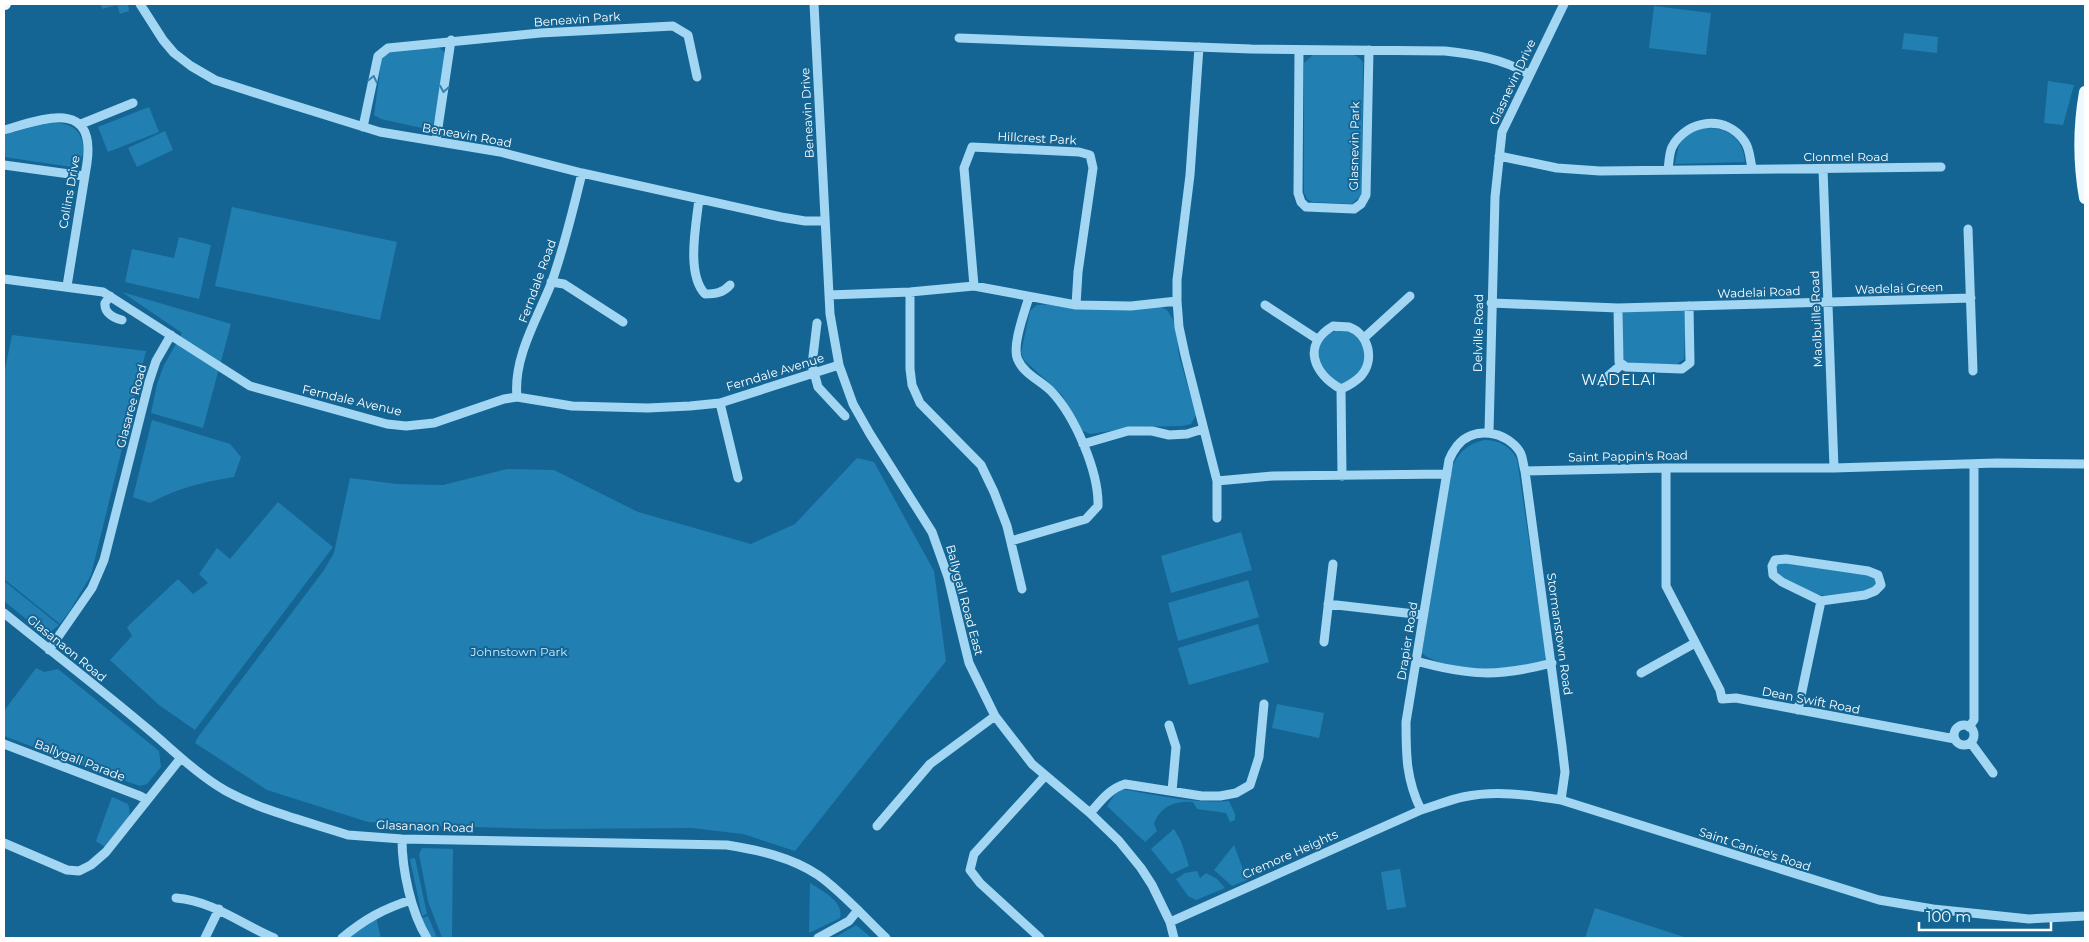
<svg xmlns="http://www.w3.org/2000/svg" width="2089" height="942" font-family="Montserrat,sans-serif">
<style>
.green{fill:#227fb1}
.lines{fill:none;stroke-linecap:round;stroke-linejoin:round}
.minor{stroke:#a2d6f2;stroke-width:9}
.major{stroke:#edf8ff;stroke-width:12}
.oneway{stroke:#3881ac}
.labels{text-anchor:middle;dominant-baseline:central;stroke-width:4;stroke-linejoin:round;paint-order:stroke}
.street-label{font-size:12px;fill:#fff;stroke:#146594}
.park-label{font-size:12px;fill:#caebfd;stroke:#146594}
.neighbourhood-label{font-size:14px;letter-spacing:1px;fill:#fff;stroke:#146594}
</style>
<rect width="100%" height="100%" fill="#146594"/>
<!-- green -->
<path class="green" d="M101,4h27l1,7 -9,3 -3,-9 -15,4z
M1654,6l57,7 -5,42 -57,-7z
M1904,33l34,4 -1,16 -35,-4z
M432,47l8,1 5,5 -7,55 -7,22 -50,-11 -7,-4 8,-59 3,-4z
M1314,54c14,0 42,-6 49,9l-1,131 -10,10 -39,-2 -5,-2 -4,-7v-130z
M2048,81l26,4 -11,40 -19,-2z
M149,107l10,25 -51,20 -10,-25z
M52,121c7,2 17,3 23,8 10,8 11,28 2,37l-5,1 -68,-10v-22z
M1704,128c24,-1 39,10 41,34l-70,2c4,-22 6,-30 29,-36z
M165,131l8,19 -36,17 -9,-19z
M232,207l165,35 -17,78 -165,-34z
M179,237l32,8 -12,54 -74,-17 7,-33 42,9z
M122,292l109,32 -28,104 -52,-15 6,-29 7,-19 18,-32z
M1056,304l103,2 8,4 8,13 4,33 17,59 -5,9 -9,2 -46,1 -46,7 -9,-4 -19,-35 -38,-35 -3,-7 9,-42 7,-6z
M1686,308l-2,51 -7,5h-48l-6,-4v-50z
M1339,330c37,3 32,48 0,54l-20,-18c-2,-19 -1,-31 20,-36z
M12,335l134,16 -55,224 -20,34 -11,15 -56,-45v-205z
M152,420l78,24 11,13 -7,20c-31,5 -56,11 -84,26l-17,-6z
M1484,440c15,0 26,6 33,19l29,197 -2,5c-16,4 -34,9 -51,10 -15,1 -61,-7 -71,-18l29,-184c7,-16 16,-25 33,-29z
M857,458l17,4 60,109 12,90 -151,190 -52,-17 -51,-6 -148,1 -112,-3 -64,-4 -101,-32 -72,-47 3,-6 126,-167 10,-17 16,-75 47,6 46,1 64,-16 47,1 84,42 113,32 44,-20z
M278,502l55,45 -138,183 -36,-25 -49,-45 22,-24 -5,-9 51,-48 15,15 15,-11 -9,-9 18,-26 13,11z
M1241,532l11,38 -81,23 -10,-37z
M1774,562l105,12 5,4 1,6c-9,9 -52,15 -65,11 -16,-4 -31,-14 -46,-23z
M1248,580l11,37 -81,24 -10,-38z
M4,581l55,44 -13,10 -42,-34z
M1258,624l11,38 -80,23 -11,-37z
M36,668l8,4 14,-3 101,82 2,16 -14,17 -7,2 -26,-9 -110,-41v-25z
M1277,704l47,9 -5,25 -47,-10z
M1121,789c36,6 72,15 108,12l6,13v6l-5,2 -4,-9 -29,-4 -4,-7c-17,-2 -33,4 -39,22l3,7 -12,11 -38,-36 8,-12z
M112,797l16,7c7,19 -10,30 -23,43l-9,-6z
M1174,829l7,12 8,25 -18,8 -20,-25z
M1234,845l13,35 -15,6 -18,-16z
M422,848l31,1 -1,89h-10l-14,-37 -9,-47z
M415,858l12,56 -5,2 -12,-57z
M1400,869l6,38 -19,3 -6,-38z
M1197,871l3,7 6,-5 11,6 8,9 -29,12 -8,-4 -12,-17 9,-6z
M810,883c12,8 34,18 30,35l-4,2 -27,13z
M1595,908l92,30h-102z
M428,916l9,22h-6l-9,-20z
M376,917l5,21h-36z
M856,925l16,13h-38z"/>
<g class="lines">
<!-- minor -->
<path class="minor" d="M140,4l23,36 11,13 17,13 24,14 62,20 103,32 120,20 82,21 199,44 24,4h20
M814,4l16,310 9,51 14,39 17,30 62,98 16,45 21,86 26,53 37,48 58,49 29,28 22,27 11,17 18,37 4,16
M959,38l292,11 194,2c28,3 59,8 83,23
M1199,47l-9,128 -13,105v21l2,26 6,28 32,126v37
M1299,50l-1,143 3,9 5,5 48,2 7,-5 5,-9 3,-145
M81,124l52,-21
M363,127l15,-71 10,-8 152,-15 133,-7 15,9 9,42
M4,130c39,-11 92,-32 83,33l-20,123
M436,141l15,-101
M1499,156l58,12 43,3 341,-4
M4,165l80,11
M1823,169l11,299
M1668,170c1,-7 1,-16 4,-23 15,-28 55,-33 73,-5 5,7 5,18 7,26
M699,199c-3,27 -13,75 6,95 10,0 18,-1 25,-9
M1968,229l5,142
M4,279l99,13 147,94 137,38 19,2 28,-3 70,-24 13,-2 55,9 76,2 42,-2 30,-3 119,-38
M551,282l13,2 59,38
M974,286l-10,-118 8,-21 107,5 11,3 3,13 -15,104 -2,33
M910,292v77l2,16 8,18 61,62 13,27 13,34 15,63
M829,295l81,-3 64,-6 102,19 55,1 46,-5
M110,296l-5,7c-1,10 9,15 17,17
M1491,303l127,5 353,-10
M1265,305l52,34
M1618,308l1,54 7,5 56,2 8,-6 -1,-57
M817,323l-5,42 6,22 27,29
M1333,326c5,1 11,0 16,1 20,7 26,33 12,49 -6,6 -13,10 -20,13 -27,-15 -40,-44 -8,-63z
M1364,338l46,-42
M1601,382l20,-17
M1341,389l1,87
M517,397c-4,-39 20,-78 34,-113 13,-36 22,-74 31,-111
M720,403l18,75
M1489,432l6,-235 7,-65 62,-128
M1083,444l45,-13h24l17,4 18,-1 16,-5
M1666,468v118l54,104 2,9 14,-1 219,41
M1525,471l141,-3h168l163,-5 88,1
M1217,481l56,-5 174,-2
M1011,541l75,-22 12,-13c1,-34 -23,-90 -47,-115 -10,-10 -27,-17 -33,-31 -7,-13 7,-49 11,-63
M1786,559l82,12 10,4 3,10 -6,6 -10,4 -44,6 -39,-19 -9,-7 -1,-9 3,-6z
M1328,604l95,11
M4,613c48,39 98,77 145,117 25,21 49,45 77,61 37,20 82,31 122,44l54,4 325,6c31,5 64,12 91,30 23,16 47,43 68,63
M1324,642l9,-78
M49,650l43,-62 12,-28 45,-178 7,-21 15,-26
M1416,661c54,15 82,16 136,2
M1641,673l54,-30
M1798,710l23,-109
M1169,725l7,22 -4,44
M1954 735a10 10 0 1 1 20 0a10 10 0 1 1-20 0Z
M1969,727l5,-7v-256
M1971,743l22,30
M4,744l136,52 7,4
M1421,810c-15,-31 -15,-55 -15,-88l43,-262c2,-5 5,-10 8,-14 16,-21 50,-15 63,6 3,5 3,13 5,19l37,275 3,26 -4,28
M1090,813c11,-12 19,-24 35,-29l77,12h18l16,-3 14,-8 9,-28 5,-53
M877,826l53,-62 65,-48
M402,839c0,31 9,73 25,99
M4,843l63,27 12,1 12,-6 15,-13 74,-93
M176,898c37,3 65,26 98,40
M1170,922l251,-112c14,-4 28,-10 42,-13 33,-7 65,-2 98,3l318,100 54,9 96,10 56,-3
M205,938l14,-29
M342,938c23,-19 41,-29 69,-38
M818,938l31,-17 9,-11
M1040,938l-60,-55 -10,-13 4,-16 71,-78"/>
<!-- major -->
<path class="major" d="M4,4h1
M2085,92c-6,34 -6,72 0,106"/>
</g>
<!-- one-way arrows -->
<defs><path id="oneway-chevron" d="M-2-3.5L2.5 0L-2 3.5" fill="none" stroke-width="1.6" stroke-linecap="round" stroke-linejoin="round" transform="scale(1.25)"/></defs>
<g class="oneway">
<use href="#oneway-chevron" transform="translate(373 79) rotate(-77)"/>
<use href="#oneway-chevron" transform="translate(444 89) rotate(99)"/>
</g>
<g class="labels">
<!-- street labels -->
<g class="street-label">
<text transform="translate(577 19) rotate(-4)">Beneavin Park</text>
<text transform="translate(1512 82) rotate(-65)">Glasnevin Drive</text>
<text transform="translate(807 113) rotate(-93)">Beneavin Drive</text>
<text transform="translate(467 135) rotate(10)">Beneavin Road</text>
<text transform="translate(1037 138) rotate(3)">Hillcrest Park</text>
<text transform="translate(1354 146) rotate(-89)">Glasnevin Park</text>
<text x="1846" y="156">Clonmel Road</text>
<text transform="translate(69 192) rotate(-80)">Collins Drive</text>
<text transform="translate(537 281) rotate(-70)">Ferndale Road</text>
<text transform="translate(1899 288) rotate(-2)">Wadelai Green</text>
<text transform="translate(1759 292) rotate(-2)">Wadelai Road</text>
<text transform="translate(1816 319) rotate(-92)">Maolbuille Road</text>
<text transform="translate(1478 333) rotate(-89)">Delville Road</text>
<text transform="translate(775 372) rotate(-17)">Ferndale Avenue</text>
<text transform="translate(352 400) rotate(13)">Ferndale Avenue</text>
<text transform="translate(131 406) rotate(-75)">Glasaree Road</text>
<text transform="translate(1628 456) rotate(-1)">Saint Pappin's Road</text>
<text transform="translate(965 600) rotate(75)">Ballygall Road East</text>
<text transform="translate(1560 634) rotate(82)">Stormanstown Road</text>
<text transform="translate(1407 641) rotate(-81)">Drapier Road</text>
<text transform="translate(67 648) rotate(39)">Glasanaon Road</text>
<text transform="translate(1811 700) rotate(11)">Dean Swift Road</text>
<text transform="translate(80 760) rotate(21)">Ballygall Parade</text>
<text transform="translate(425 826) rotate(2)">Glasanaon Road</text>
<text transform="translate(1755 849) rotate(18)">Saint Canice's Road</text>
<text transform="translate(1290 854) rotate(-24)">Cremore Heights</text>
</g>
<!-- park labels -->
<g class="park-label">
<text x="519" y="651">Johnstown Park</text>
</g>
<!-- neighbourhood labels -->
<g class="neighbourhood-label">
<text x="1619" y="380">WADELAI</text>
</g>
</g>
<!-- border -->
<rect width="2089" height="942" fill="none" stroke="#ffffff" stroke-width="10"/>
<!-- scale -->
<path d="M1919 922v8h132v-8" fill="none" stroke="#ffffff" stroke-width="2.5"/>
<text x="1926" y="922" font-size="15" fill="#ffffff" stroke="#146594" stroke-width="4" paint-order="stroke">100 m</text>
</svg>
